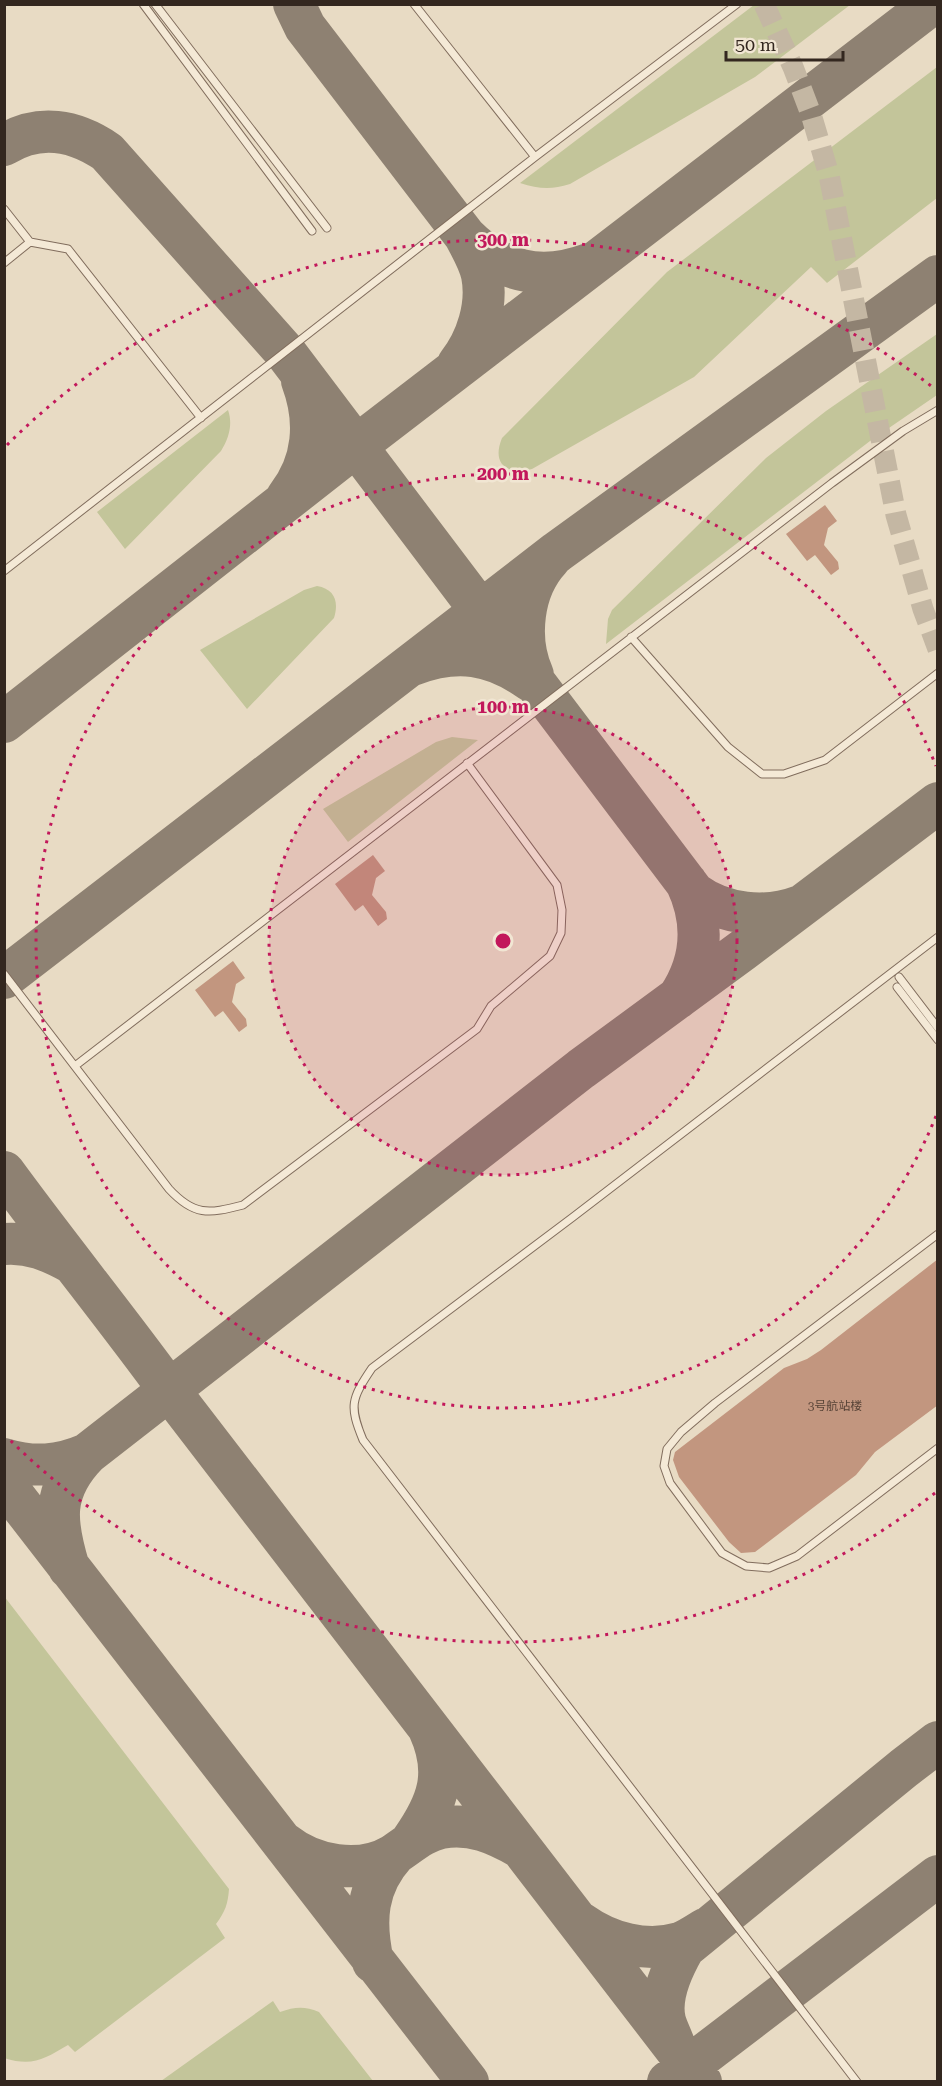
<svg xmlns="http://www.w3.org/2000/svg" width="942" height="2086" font-family="'Roboto Serif','Noto Sans SC',serif">
<style>
.green{fill:#c3c59a}
.lines{fill:none;stroke-linecap:round;stroke-linejoin:round}
.taxiway{stroke:#8e8172;stroke-width:42}
.building{fill:#c2967f}
.primary-tunnel{stroke:#c4b7a3;stroke-width:21;stroke-dasharray:21 10;stroke-linecap:butt}
.service-casing{stroke:#816d5d;stroke-width:9}
.service{stroke:#f4e9d6;stroke-width:7}
.ring{fill:none;stroke:#c2185b;stroke-width:3;stroke-dasharray:3 6}
.labels{text-anchor:middle;dominant-baseline:central;stroke-width:5;stroke-linejoin:round;paint-order:stroke}
.number-label{font-size:12px;fill:#574337}
.centre{fill:#c2185b;stroke:#f1e6d3;stroke-width:3}
.ring-label{font-size:18px;text-anchor:middle;font-weight:bold;fill:#c2185b;stroke:#f1e6d3;stroke-width:5;stroke-linejoin:round;paint-order:stroke}
</style>
<rect width="100%" height="100%" fill="#e8dbc4"/>
<!-- green -->
<path class="green" d="M754,5h96l-95,72 -185,107c-19,6 -31,5 -50,-1z
M937,67v131l-110,85 -16,-16 -117,110 -162,92c-24,6 -41,-4 -30,-31l165,-166z
M937,334v61l-67,46 -264,203 2,-25 4,-9 154,-152 60,-47z
M228,410c5,14 1,28 -7,41l-96,98 -28,-37z
M317,586c18,3 22,16 17,32l-87,91 -47,-59 104,-60z
M452,737l26,3 -130,102 -25,-33 113,-67z
M4,1596l225,293c-1,15 -4,23 -13,35l9,14 -150,114 -7,-7c-24,14 -35,22 -64,13z
M273,2001l7,11c15,-5 24,-6 39,0l54,69h-212z"/>
<g class="lines">
<!-- taxiway -->
<path class="taxiway" d="M294,4l11,23 10,13 150,196c36,36 75,46 124,28
M4,145c35,-22 71,-15 103,7l178,200 409,541c30,22 72,26 106,13
M458,364c19,-24 30,-59 24,-89 -3,-14 -11,-27 -17,-39
M287,497c27,-34 30,-76 15,-116
M412,665c45,-17 80,-12 119,16
M533,675c-16,-36 -11,-86 17,-116
M4,722l352,-276 576,-442
M4,978l553,-426 381,-276
M678,998c25,-37 27,-76 8,-116
M4,1172c54,74 111,144 165,218l532,692
M4,1244c26,-2 46,7 68,19
M4,1459c30,9 55,7 83,-5
M4,1483l464,599
M69,1568c-14,-46 -18,-77 18,-114l494,-385 162,-119 195,-147
M412,1840c26,-37 37,-67 17,-111
M284,1843c29,23 75,32 109,12 16,-10 29,-23 48,-27 30,-6 55,6 80,20
M581,1923c28,20 65,30 99,20 8,-3 17,-9 25,-14
M373,1962c-9,-41 -7,-76 22,-108
M674,2044c-3,-8 -7,-16 -9,-23 -6,-25 7,-52 19,-73l220,-180 34,-26
M668,2082l270,-206"/>
</g>
<!-- building -->
<path class="building" d="M825,505l12,16 -9,7 -4,17 14,17 1,7 -8,6 -16,-20 -8,6 -21,-27z
M373,855l12,16 -9,7 -4,17 14,17 1,7 -9,7 -15,-21 -8,6 -20,-27z
M233,961l12,17 -9,6 -4,18 14,17 1,7 -8,6 -16,-21 -8,6 -20,-27z
M938,1259v146l-63,47 -19,23 -101,77 -14,1 -12,-11 -50,-65 -6,-17 2,-8 109,-84 23,-9 14,-9z"/>
<g class="lines">
<!-- primary-tunnel -->
<path class="primary-tunnel" d="M764,4l29,63 18,47 18,61 67,340 27,94 15,40"/>
<defs>
<path id="service" d="M143,4l169,227
M155,4l172,224
M414,4l121,153
M4,209l26,33 38,7 133,169
M4,263l26,-21
M4,571l531,-414 202,-153
M631,637l97,110 34,27h22l41,-14 113,-87
M4,974l165,215c25,27 39,25 74,16l234,-176 14,-23 59,-50 11,-23 1,-23 -5,-25 -90,-122
M899,977l39,51
M897,987l41,53
M75,1066l757,-583 71,-52 35,-21
M938,1234l-223,169 -34,29 -14,17 -3,17 6,17 52,70 24,13 23,2 28,-12 141,-108
M857,2082l-494,-642c-14,-34 -12,-41 9,-72l201,-151 365,-280"/>
</defs>
<!-- service casing -->
<use href="#service" class="service-casing"/>
<!-- service -->
<use href="#service" class="service"/>
</g>
<!-- distance rings -->
<circle cx="503" cy="941" r="234" fill="#c2185b" fill-opacity=".12"/>
<g class="ring">
<circle cx="503" cy="941" r="234"/>
<path d="M936 1116A467 467 0 1 1 936 766"/>
<path d="M935 1493A701 701 0 0 1 7 1437M7 445A701 701 0 0 1 935 389"/>
</g>
<g class="labels">
<!-- number labels -->
<g class="number-label">
<text x="835" y="1406">3号航站楼</text>
</g>
</g>
<circle cx="503" cy="941" r="9" class="centre"/>
<g class="ring-label">
<text x="503" y="246">300 m</text>
<text x="503" y="480">200 m</text>
<text x="503" y="713">100 m</text>
</g>
<!-- border -->
<rect width="942" height="2086" fill="none" stroke="#33271f" stroke-width="12"/>
<!-- scale -->
<path d="M726 51v9h117v-9" fill="none" stroke="#33271f" stroke-width="3"/>
<text x="735" y="51" font-size="18" fill="#33271f" stroke="#f1e6d3" stroke-width="4.5" paint-order="stroke">50 m</text>
</svg>
